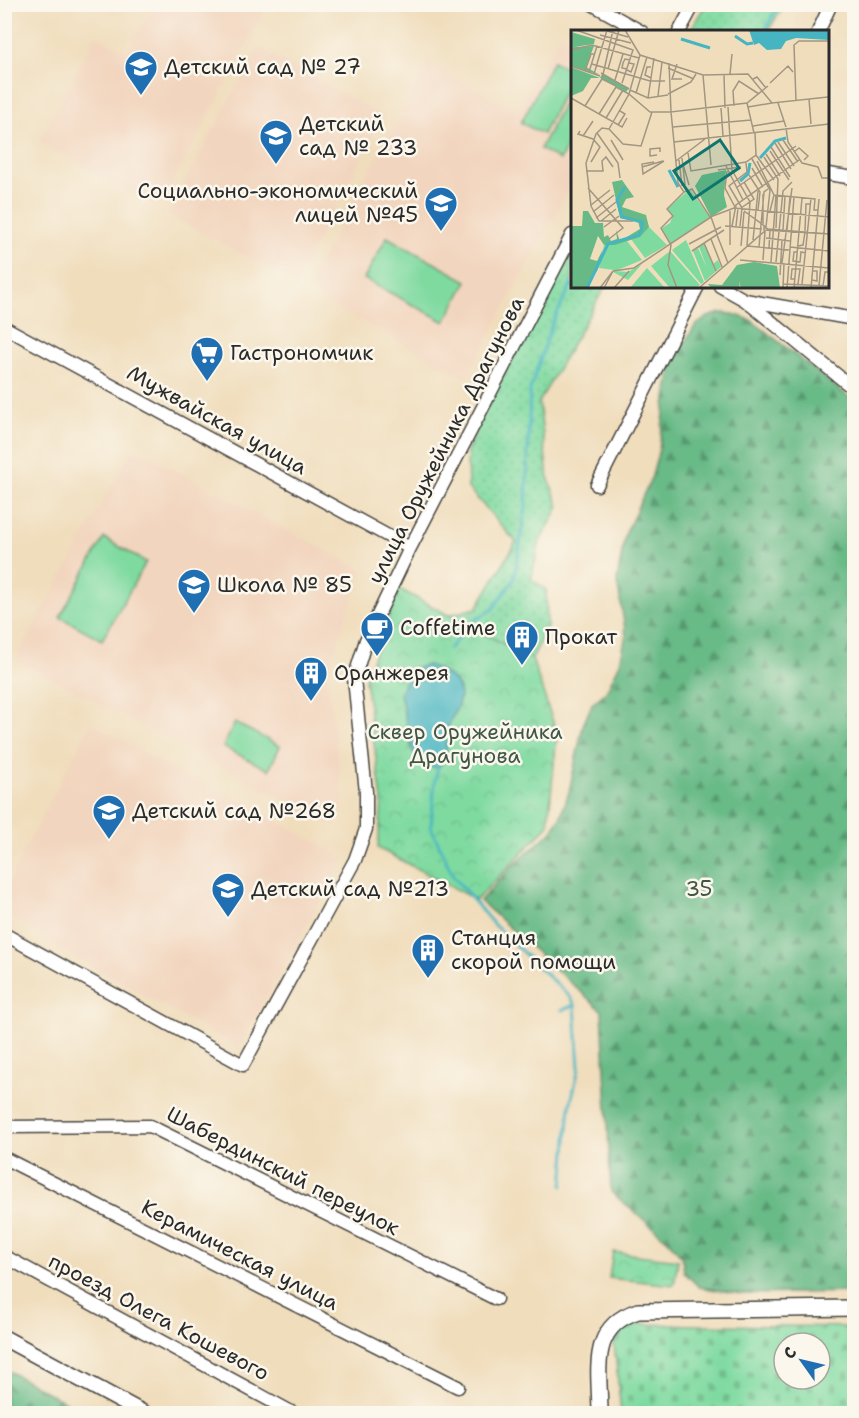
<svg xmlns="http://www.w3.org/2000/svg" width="859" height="1418" font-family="'Shantell Sans',sans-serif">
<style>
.built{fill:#f2d5be}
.grass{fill:url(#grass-dots);stroke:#558266;stroke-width:1.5}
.forest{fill:url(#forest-firs);stroke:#497258;stroke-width:1.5}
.cemetery{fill:url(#cemetery-stones);stroke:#558266;stroke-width:1.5;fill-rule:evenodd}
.park{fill:url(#park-crowns);stroke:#558266;stroke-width:1.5}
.pitch{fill:#7fdaa0;stroke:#558266;stroke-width:1.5}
.water{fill:#46b5c1;stroke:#387076;stroke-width:1.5}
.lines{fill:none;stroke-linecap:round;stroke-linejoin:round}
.stream{stroke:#46b5c1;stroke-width:3}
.minor-casing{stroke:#494641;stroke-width:15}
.major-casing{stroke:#494641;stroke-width:18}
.minor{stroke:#fff;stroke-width:12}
.major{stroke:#fff;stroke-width:15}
.labels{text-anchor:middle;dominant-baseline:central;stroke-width:5;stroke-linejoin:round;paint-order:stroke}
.poi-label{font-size:21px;fill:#2b2b2b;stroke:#fbf7ec;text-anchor:start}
.street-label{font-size:21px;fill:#2b2b2b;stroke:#fbf7ec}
.park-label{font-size:21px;fill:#405748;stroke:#fbf7ec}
.inset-river{fill:none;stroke:#46b5c1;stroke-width:3}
.inset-road{fill:none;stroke:#a19682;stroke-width:1.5}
.view{fill:#0f766e;fill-opacity:0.15;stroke:#0f766e;stroke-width:3}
.inset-edge{fill:none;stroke:#2b2b2b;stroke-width:3}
</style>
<defs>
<pattern id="grass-dots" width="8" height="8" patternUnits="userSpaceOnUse" patternTransform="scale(1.5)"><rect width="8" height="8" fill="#7fdaa0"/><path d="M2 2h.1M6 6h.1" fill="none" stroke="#6ebb8a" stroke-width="1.8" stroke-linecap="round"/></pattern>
<pattern id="forest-firs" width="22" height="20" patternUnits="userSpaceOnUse" patternTransform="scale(1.5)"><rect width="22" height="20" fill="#67ba86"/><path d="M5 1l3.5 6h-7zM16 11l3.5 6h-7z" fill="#55976e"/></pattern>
<pattern id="cemetery-stones" width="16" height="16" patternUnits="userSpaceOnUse" patternTransform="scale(1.5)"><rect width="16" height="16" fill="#7fdaa0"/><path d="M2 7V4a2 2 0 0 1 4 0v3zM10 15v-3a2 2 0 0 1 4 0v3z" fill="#6ebb8a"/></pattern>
<pattern id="park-crowns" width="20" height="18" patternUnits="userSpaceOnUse" patternTransform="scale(1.5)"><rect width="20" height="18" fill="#7fdaa0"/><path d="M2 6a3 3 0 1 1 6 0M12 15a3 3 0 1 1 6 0" fill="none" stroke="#6ebb8a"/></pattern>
</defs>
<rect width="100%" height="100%" fill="#fbf7ec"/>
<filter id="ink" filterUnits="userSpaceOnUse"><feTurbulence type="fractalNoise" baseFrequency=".0167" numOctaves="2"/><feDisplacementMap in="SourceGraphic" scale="12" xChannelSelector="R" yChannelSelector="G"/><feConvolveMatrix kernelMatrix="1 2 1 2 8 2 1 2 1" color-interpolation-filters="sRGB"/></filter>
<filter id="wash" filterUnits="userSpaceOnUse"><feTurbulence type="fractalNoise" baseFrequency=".008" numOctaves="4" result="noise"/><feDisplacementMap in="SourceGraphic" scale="24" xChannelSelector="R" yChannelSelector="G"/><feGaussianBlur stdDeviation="1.35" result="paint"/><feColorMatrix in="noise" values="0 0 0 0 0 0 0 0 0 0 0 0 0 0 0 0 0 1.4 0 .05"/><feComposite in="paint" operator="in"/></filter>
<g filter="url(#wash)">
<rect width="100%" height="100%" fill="#f0ddbc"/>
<!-- built -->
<path class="built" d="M154,5h101l10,5 -106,198 -120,-66 56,-106 32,15z
M561,34l11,6v144l-106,194 -141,-76 -13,-13 -2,-9 118,-217 89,48z
M258,47l126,69 -89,167 -128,-69z
M133,448l230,122 -36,103 17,134 -9,19 -320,-166z
M91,723l124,69 4,-3 126,69 -107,189 -195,-107 2,-3 -40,-22v-27z"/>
<!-- grass -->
<path class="grass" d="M705,5v-1l79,1 -16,26h-78z
M572,250v36l33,1 -66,115 9,75 11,30 -19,34 -9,38 15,11 1,37 -15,32 -84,-44 29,-7 39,-66 -48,-54 -1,-37 29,-65 46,-76z"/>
<!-- forest -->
<path class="forest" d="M721,313l12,1 18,6 103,81v891l-112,2 -43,-7 -15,-15 -2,-15 -13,-16 -58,-49 -9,-181 -122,-110 33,-36 39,-34 8,-13 9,-26 14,-67 9,-21 14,-12 14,-29 6,-28 -9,-54 8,-46 27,-59 7,-27 11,-78 7,-17 18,-28 13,-9z
M4,1369h1l80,44h-80z"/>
<!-- cemetery -->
<path class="cemetery" d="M628,1324l226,3v86h-233l-7,-71zM784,1343h36v36h-36z"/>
<!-- park -->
<path class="park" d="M399,589l133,70 25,75 -9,92 -72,74 -98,-52 4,-48 -17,-121z
M613,1252l65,8 -4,25 -65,-7z"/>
<!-- pitch -->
<path class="pitch" d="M553,61l19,10v5l-29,58 -22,-11z
M572,87v50l-12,23 -20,-11z
M387,237l80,44 -22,41 -81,-43z
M104,538l42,24 -44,78 -42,-23z
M235,723l45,23 -11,24 -46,-23z"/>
<!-- water -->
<path class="water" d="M428,665c18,7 38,18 30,40 -3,8 -8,15 -10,23 -4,18 3,23 -10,40l-14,-2 -12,-16 -12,-57 9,-20 7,-5z"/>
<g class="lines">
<!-- stream -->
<path class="stream" d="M764,32l15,-28
M449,649l24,-28 20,-12 21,-30 12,-72 4,-117 22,-66 20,-41
M438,768l-3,11 -4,48 22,49 41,49 76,72 5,8 4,63 -9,38 -7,80
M562,1010l13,-5"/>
</g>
</g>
<g filter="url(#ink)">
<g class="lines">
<defs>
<path id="minor" d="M592,4l50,28
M679,32l15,-28
M818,32l13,-28
M828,174l26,4
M720,286l25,14 109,19
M745,300l109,89
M4,327l406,221
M597,485l101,-199
M4,934l239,131 112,-205 11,-31v-37l-12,-113 12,-39 44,-92 162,-313
M4,1127l146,-1 346,173
M4,1158l454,229
M4,1256l291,158"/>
<path id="major" d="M4,1338l141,76
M600,1414c0,-43 -12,-87 38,-103l216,-3"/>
</defs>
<!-- minor casing -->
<use href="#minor" class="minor-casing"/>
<!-- major casing -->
<use href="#major" class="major-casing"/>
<!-- minor -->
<use href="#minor" class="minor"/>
<!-- major -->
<use href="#major" class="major"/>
</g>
</g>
<!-- icons -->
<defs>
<symbol id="school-pin" viewBox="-11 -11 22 30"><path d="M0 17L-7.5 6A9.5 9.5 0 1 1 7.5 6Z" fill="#1f6fb2" stroke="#fbf7ec"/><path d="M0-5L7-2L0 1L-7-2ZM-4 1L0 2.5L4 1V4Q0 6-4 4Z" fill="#fff"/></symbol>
<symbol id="supermarket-pin" viewBox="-11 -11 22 30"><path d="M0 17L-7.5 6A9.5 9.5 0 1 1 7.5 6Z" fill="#1f6fb2" stroke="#fbf7ec"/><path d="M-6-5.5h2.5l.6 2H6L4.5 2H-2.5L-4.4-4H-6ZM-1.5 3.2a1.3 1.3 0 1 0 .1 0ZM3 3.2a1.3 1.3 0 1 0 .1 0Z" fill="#fff"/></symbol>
<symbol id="cafe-pin" viewBox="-11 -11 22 30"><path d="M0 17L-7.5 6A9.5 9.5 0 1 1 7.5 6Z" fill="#1f6fb2" stroke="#fbf7ec"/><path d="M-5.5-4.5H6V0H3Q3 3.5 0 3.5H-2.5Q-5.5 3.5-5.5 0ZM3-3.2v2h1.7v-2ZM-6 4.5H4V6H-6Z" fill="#fff"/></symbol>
<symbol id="building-pin" viewBox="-11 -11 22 30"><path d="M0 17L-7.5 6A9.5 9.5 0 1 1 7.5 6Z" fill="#1f6fb2" stroke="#fbf7ec"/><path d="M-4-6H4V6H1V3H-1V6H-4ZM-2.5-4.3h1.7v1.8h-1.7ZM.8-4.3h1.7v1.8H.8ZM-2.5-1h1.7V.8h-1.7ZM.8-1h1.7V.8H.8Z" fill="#fff"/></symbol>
</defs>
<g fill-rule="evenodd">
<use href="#school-pin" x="122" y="48" width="38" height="52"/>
<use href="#school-pin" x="257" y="117" width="38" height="52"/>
<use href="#school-pin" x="422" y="184" width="38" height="52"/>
<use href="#supermarket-pin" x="188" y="334" width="38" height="52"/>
<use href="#school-pin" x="175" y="566" width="38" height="52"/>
<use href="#cafe-pin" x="358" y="609" width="38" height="52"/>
<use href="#building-pin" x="503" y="618" width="38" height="52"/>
<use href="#building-pin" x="292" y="654" width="38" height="52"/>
<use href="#school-pin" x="90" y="792" width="38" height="52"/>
<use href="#school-pin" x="209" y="870" width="38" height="52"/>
<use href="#building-pin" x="409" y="931" width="38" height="52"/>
</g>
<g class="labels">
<!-- poi labels -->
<g class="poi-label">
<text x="164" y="67">Детский сад № 27</text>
<text x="299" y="124">Детский<tspan x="299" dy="24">сад № 233</tspan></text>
<text x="418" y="191" text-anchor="end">Социально-экономический<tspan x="418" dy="24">лицей №45</tspan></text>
<text x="230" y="353">Гастрономчик</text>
<text x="217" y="585">Школа № 85</text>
<text x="400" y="628">Coffetime</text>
<text x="545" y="637">Прокат</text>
<text x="334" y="673">Оранжерея</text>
<text x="132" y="811">Детский сад №268</text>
<text x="251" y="889">Детский сад №213</text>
<text x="451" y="938">Станция<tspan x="451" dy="24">скорой помощи</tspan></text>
</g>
<!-- street labels -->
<g class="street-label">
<text transform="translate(217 420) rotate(29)">Мужвайская улица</text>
<text transform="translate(446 440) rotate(-63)">улица Оружейника Драгунова</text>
<text transform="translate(283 1171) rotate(27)">Шабердинский переулок</text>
<text transform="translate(240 1255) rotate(27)">Керамическая улица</text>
<text transform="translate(159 1317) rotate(28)">проезд Олега Кошевого</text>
</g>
<!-- park labels -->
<g class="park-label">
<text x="465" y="732">Сквер Оружейника<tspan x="465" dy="24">Драгунова</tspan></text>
<text x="699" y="889">35</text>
</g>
</g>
<!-- overview -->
<g transform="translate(571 30)">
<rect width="258" height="258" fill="#f0ddbc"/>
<path d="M78,197l18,18 -22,13 -14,-19zM115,210l18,42 -3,2 -29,-34zM56,211l15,19 -27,11 13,1 14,-8 -14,16 -15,-8 1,-2 -15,-2 5,-23zM133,214l9,20 5,-4 3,7 -16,14 -12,-30 5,-3 9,20 -8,-21zM99,221l30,34 -4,3h-26l-19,-22zM76,238l18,20h-35z" fill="#7fdaa0"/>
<path d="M0,2l24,7 -1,5 -20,3 20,-1 -8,21 14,8 -29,-9zM0,37l29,11 2,-4 27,14 -3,4 -26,-14h-9l-8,13 -12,5zM155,140l-2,25 3,12 -16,10 -16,-31 7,-11zM51,150l12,17 -8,2 -4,8 24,8 3,12 -9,10 -25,8h-11l-6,-9 -8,23 7,2 6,-12 -5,20 -11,19h-16v-62h11l1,-15h5l7,12h8l1,14 4,-2 3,6 6,-2 -1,-9 4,11 20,-12 -2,-8 -18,-3 -8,-36zM183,232l23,4 3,22h-39l-2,-7 1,7h-29l-3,-4 14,1 15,-20z" fill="#67ba86"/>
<path d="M119,159l20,29 -39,26 -9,-16 8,-5 3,-8 -6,-6z" fill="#7fdaa0"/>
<path d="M178,0h80v10l-33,-2 -10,3 -5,8 -14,1 -8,-7 -5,2z" fill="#46b5c1"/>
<path class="inset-river" d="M164,6l12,8 6,-1M110,9l29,9M189,128l15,-17 11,-3M98,140l9,17M169,151l8,-7 2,-11M16,258l21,-44 31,-9 3,-7v-6l-20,-5 -5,-17 8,-13"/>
<path class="inset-road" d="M5,0l57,20 -11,33M33,0l24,7M54,0l15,25 63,20 45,-1 24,29 37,-4 2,25M29,5l31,8M0,20l21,-5 47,13M69,25l-11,39 21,18h21l7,71 6,9 8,-3 18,28 24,-9 95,9M98,33l2,49 76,-9 21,-17M21,34l58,17h15M106,34l-5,15h10M0,36l29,10M97,38l26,11M37,39l11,-39M56,39l-5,-1 1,-5 2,-4 5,1M56,40l4,2 3,-8 -5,-1M14,41l6,-17h3M18,42l8,-26M30,43l28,16M23,44l13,-44M159,44l2,-20M132,45l8,90M153,45l1,33M80,48l-6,-3 2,-8h4M31,49l11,-49M182,49l4,-2 9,11M44,50l8,-26M199,53l18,-17 5,6M59,60l18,8 20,-3M65,63l11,-36M97,64l23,-12 5,-8M87,66l4,-34M0,68l51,29 5,-9M77,68l6,-40M238,69l19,-2M225,71l-2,-56 5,-4h30M176,73l7,30M207,73l8,24M14,76l17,-27 14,7M163,76l-1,-15 6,-10 20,13M157,77l4,63 18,32 -3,44M177,77l24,-4M150,78l2,28M28,84l17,-27 13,7 -20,35M35,88l17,-28M47,95l7,-11 -5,-3M182,96l31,-5M102,97l78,-7M215,98l2,14 14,21 16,4 4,11h7M38,99l-7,-1 -6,6 -10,29 5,43 8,15h34M38,99l14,15 18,2 11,-34M9,101l-2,3 15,5 7,8 -9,15M26,103l21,30 2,15M12,106l10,-15M40,110l12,20M212,110l15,22M103,112l155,-18M207,112l16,24M204,113l16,26M200,117l19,30M199,121l19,29M223,122l5,-4 9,8 -4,4M117,123l3,18 55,-9 10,-7 -1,-22M195,124l14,22M86,125l-7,1v-7l10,-1v4M185,125l18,25M193,127l14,22 -2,49M111,128l3,27M108,130l3,26M105,131l29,-22M186,131l17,34M83,132l-12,2 1,10 21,-13M112,134l6,21M155,136l17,34M71,137l21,-6M181,138l11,19M147,140l23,-3M15,141h17l-1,-10 4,-4 7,10M156,141l-2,17 10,19M178,145l11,17 -2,18M17,158l35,40 -14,11M165,158l60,-42M20,175l19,-15M170,178l13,-9 -10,-17M159,181v34M173,181l22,16 4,-37 -18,-31M199,181l4,-16 41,4 -1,11h4M22,182l21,-17M25,188l20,-16M30,191l15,-12M192,195v-31M154,196l37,3M161,196l4,-21 63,-45M165,196l2,-18M169,196l2,-18 -13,-22 18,-14 -1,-9M33,197l15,-11M193,197l4,2 61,5 -65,-4zM212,200l2,-34M216,200l3,-33M234,201l1,-27h4M146,205l11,28M195,208l24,3M140,209l11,28M182,210l5,-49M133,213l12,28M118,214l32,-17M170,216l3,-34M176,216l42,4M227,216l5,-1 2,-13M188,217l5,-55 4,-3M219,217l39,4M198,218l1,-18M121,221l32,-21M226,222h-3l-1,9 7,1 1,-10 5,1M169,230l89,8M192,230l2,-29M200,232l5,-67M205,232l7,-71 9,-9M211,233l10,-75M42,241l21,-3 77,-51 6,17M209,245l2,-34M224,249h-4l1,-10h8l-2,15M241,250l5,1v-10h-4M212,254l46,2M231,254l9,-86M248,256l8,-86M252,256l2,-14h4M29,258l13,-17M33,258l9,-17M43,258l15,-17M106,258l-9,-23 3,-20 -10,-17 12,-12 -6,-7 17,-17M128,258l66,-57M212,258l1,-25M216,258l7,-91M223,258l8,-90M240,258l8,-89"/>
<path class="view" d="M149,110l19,28 -46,31 -19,-28z"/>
<rect width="258" height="258" class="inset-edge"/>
</g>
<!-- margin -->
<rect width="859" height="1418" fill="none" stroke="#fbf7ec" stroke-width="24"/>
<!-- north arrow -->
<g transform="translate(802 1361) rotate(304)"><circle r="28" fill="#fbf7ec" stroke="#a8a59f" stroke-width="1.5"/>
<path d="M0-4.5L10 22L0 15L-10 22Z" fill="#1f6fb2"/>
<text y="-9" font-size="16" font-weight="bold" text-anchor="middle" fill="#2b2b2b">С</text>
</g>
</svg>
